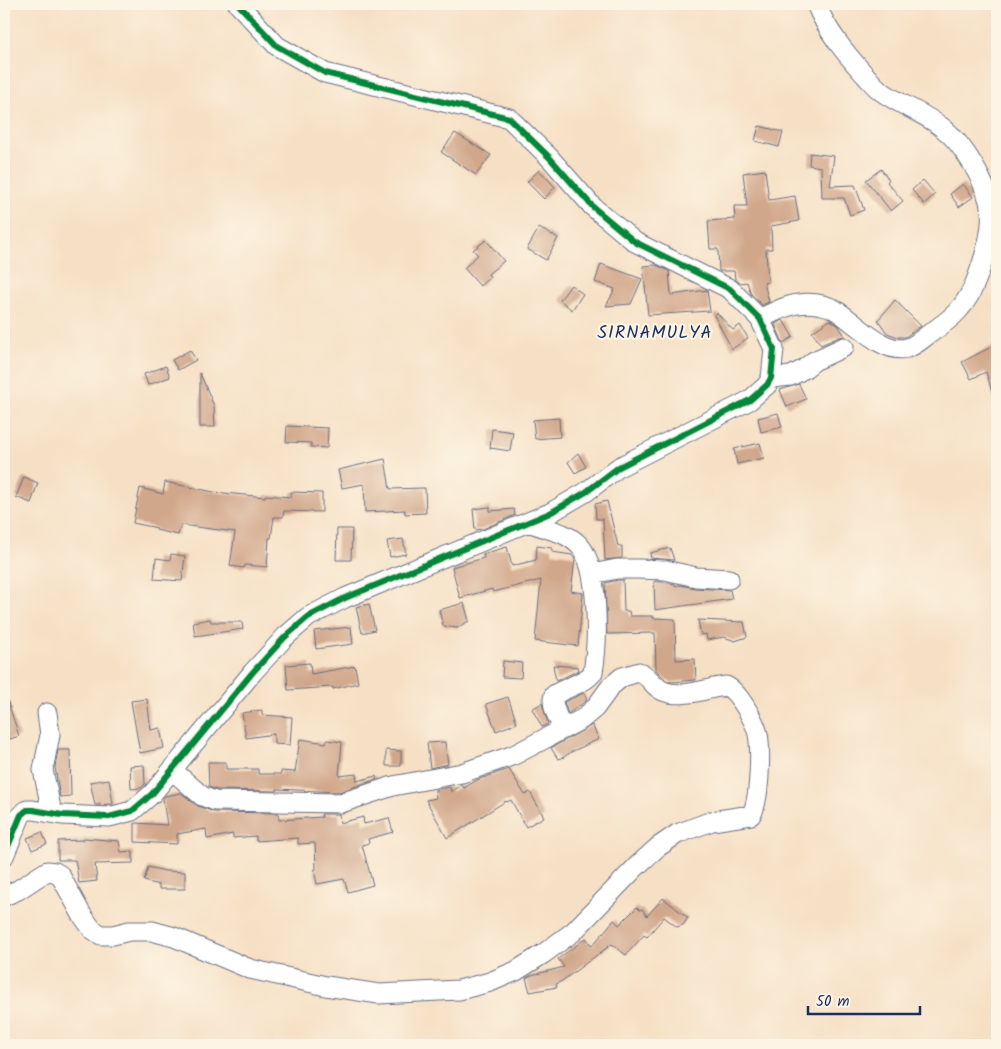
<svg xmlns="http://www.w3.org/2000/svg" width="1001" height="1049" font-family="Kalam,sans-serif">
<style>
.building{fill:#d1a78b}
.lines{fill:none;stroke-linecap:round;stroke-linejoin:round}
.street-casing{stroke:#686d82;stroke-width:21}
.street{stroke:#fff;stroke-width:19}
.cycleway-casing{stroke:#fcf5e5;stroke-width:9}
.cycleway{stroke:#00873e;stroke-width:6}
.labels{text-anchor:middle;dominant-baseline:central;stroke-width:4.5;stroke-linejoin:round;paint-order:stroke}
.quarter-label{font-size:18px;letter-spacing:1px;fill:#1b2f5e;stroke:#fcf5e5}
</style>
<rect width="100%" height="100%" fill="#fcf5e5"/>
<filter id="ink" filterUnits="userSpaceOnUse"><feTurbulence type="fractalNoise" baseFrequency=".02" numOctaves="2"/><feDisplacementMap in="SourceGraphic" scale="10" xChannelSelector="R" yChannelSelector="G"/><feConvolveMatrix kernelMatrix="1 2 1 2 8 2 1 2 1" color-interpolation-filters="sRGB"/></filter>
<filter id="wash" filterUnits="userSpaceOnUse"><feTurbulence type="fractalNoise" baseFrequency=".0096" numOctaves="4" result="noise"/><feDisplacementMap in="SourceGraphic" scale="20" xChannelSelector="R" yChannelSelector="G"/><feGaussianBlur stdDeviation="1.12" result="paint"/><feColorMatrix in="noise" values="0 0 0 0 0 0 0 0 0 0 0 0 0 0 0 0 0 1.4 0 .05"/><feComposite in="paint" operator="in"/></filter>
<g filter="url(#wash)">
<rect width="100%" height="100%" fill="#f6e0c5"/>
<g id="blocks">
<!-- building -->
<path class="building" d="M759,126l24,6 -4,15 -24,-6z
M455,133l36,22 -15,20 -35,-23z
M810,153l24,3 -4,30 25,-1 9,25 -14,5 -6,-17h-22l-1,-31 -12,-2z
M881,169l8,11 -2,2 16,19 -12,10 -25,-31z
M539,170l16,17 -11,12 -17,-17z
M765,170l4,30 26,-4 4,25 -28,5 1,23h-6l2,33 -4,1 5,19 -7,3 -11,-11 -4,-12 -7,1 -5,-4 -1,-8h-15l-1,-22h-8l-2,-28 27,-2 -1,-13h13l-4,-33z
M923,180l12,14 -11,10 -12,-14z
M963,184l10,13 -14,10 -9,-13z
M539,228l19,10 -12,22 -19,-11z
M486,240l18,21 -16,13 2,3 -10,9 -16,-18 14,-13 -5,-5z
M601,264l41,15 -11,25 -25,2 9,-17 -20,-7z
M656,265l13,6 2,24 36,-5 3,21 -62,4 -5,-49z
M571,285l12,9 -11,16 -12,-10z
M895,300l26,26 -16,11h-7l-11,-4 -9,-13z
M717,313l16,17 7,-5 8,13 -16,11 -18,-34z
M783,320l10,17 -10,6 -8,-19z
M830,320l8,5 7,11 -6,1 -18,8 -9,-13z
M997,344v53l-3,1 -8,-26 -15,7 -9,-17z
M190,350l6,10 -18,10 -6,-10z
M166,366l4,11 -22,8 -4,-11z
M200,373l14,33 1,21h-15z
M799,384l7,15 -19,8 -7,-17z
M778,413l4,14 -21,5 -3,-14z
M559,418l1,19 -25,2 -2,-19z
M287,426l41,2 -1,20 -16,-1v-4l-25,-1z
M492,429l21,3 -3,19 -20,-3z
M760,443l4,15 -27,6 -3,-15z
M578,453l8,14 -11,6 -7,-11z
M385,459l5,30 35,-1 1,25 -21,1v-4l-40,2 -1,-28 -22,4 -4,-18z
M24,477l14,6 -7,20 -15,-6z
M165,482l49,10 51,5v-2l26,2v-5l31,1v19l-38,-1 -1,6h-9l-3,21h-2l-2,29 -22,-2 -1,3 -14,-2 5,-34 -54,-7 -3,10 -22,-5 1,-2 -24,-5 7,-35 23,6z
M607,501l11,45h4v12l-17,2 -2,-41h-7l-1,-15z
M490,507v4l24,-2 1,6 -32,14 -8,1 -2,-21z
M337,529h15l-1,31h-15z
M403,539l3,15 -16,3 -3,-16z
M537,546l15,2v4l20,3 3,4 -4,32 12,2v1l-5,52 -43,-5 6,-61 -48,12 -1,-3 -32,9 -8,-31 32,-9 -1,-4 24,-7 5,19 24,-6z
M670,548l4,12 -23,-2 -1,-5z
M171,554l14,2 -3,25 -28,-2 2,-21 14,2z
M618,580h5l1,31h5l1,5h23v2l22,1 1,41 19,-1 1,21 -24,2 -6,-2 -10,-10 -1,-37 -48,1 -2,-51z
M657,581l18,3v2l5,-1 15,3 35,2 2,9 -77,11 -1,-28z
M464,603l5,18 -12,7 -14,-2 -4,-16z
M369,604l6,26 -13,3 -6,-26z
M210,619l1,3h31l1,7 -48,7 -2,-14z
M698,620l46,2 3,15 -12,4 -11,-4 -17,3 -1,-6 -5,1z
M351,627l2,17 -37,5 -2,-18z
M503,661l19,2 -1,15 -19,-1z
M310,663l1,11 44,-8 3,17 -25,6v-2l-45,3 -2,-25z
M553,665l25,2 1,3 -23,11z
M584,693l3,7 -19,14 -4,-12z
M6,696l13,40 -15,5v-44z
M508,697l9,26 -21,8 -10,-27z
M147,699l4,31 9,-2 4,20 -24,5 -9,-52z
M542,703l6,21 -6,3 -10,-18z
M262,710v5l30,2 -2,28 -16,-1v-10l-28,4 -4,-25z
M592,725l7,14 -28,13 -7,5 -6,2 -7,-11z
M300,739l26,4 1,-3 15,2 -3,34 17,-2 1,7 19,-5 1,3 -38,13 -62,-3v2l-60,-1 -8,-3 -1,-25h18v7h32v5h23v-3l14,1z
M445,742l3,22 -18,4 -3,-25z
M58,750h12l1,46 -11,1 -5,-30z
M386,750l15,1v15h-15z
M144,765l1,19 -4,4 -10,1 -1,-23z
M509,769l16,26 5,-3 14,25 -18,10 -15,-27 -4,2 -1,-1 -59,37 -21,-38 10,-2 -1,-8 15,-3 1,5 11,-7 2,3 13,-8z
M109,779l4,25 -18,1 -5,-23z
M181,793l17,13 16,6 64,1 1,7 43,-3 -1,-3h18l1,9 23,-6 1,7 25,-6 4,14 -25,7 1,4 -7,2 11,40 -25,7 -4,-13 -27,5 -3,-14 2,-1 -1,-26 -17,1v-6l-42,3v-5l-23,2v-4l-26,5 -1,-10 -29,5v10l-42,-2v-19l32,2 -4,-26 2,-3z
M42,832l5,12 -15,6 -5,-12z
M84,838l35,3 2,11 12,-1v12l-38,1 2,17 -18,2 -4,-23h-17v-19l25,-1z
M148,867l17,4 20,1v17h-26v-4l-15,-4z
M663,898l25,20 -5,7 -6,2 -13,-10 -17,20 -3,-2 -18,20 -14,-11 -50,37 -6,3 1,3 -27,5 -4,-14 6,-3 32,-8 -6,-8 28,-21 6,8 22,-26 5,5 18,-18 3,3 2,-1 5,7z"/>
</g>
</g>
<g filter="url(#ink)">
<use href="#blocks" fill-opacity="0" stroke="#686d82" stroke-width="1"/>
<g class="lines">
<defs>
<path id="street" d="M760,319c12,-6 26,-14 39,-15 10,-2 24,0 33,4 20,10 50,47 75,40 8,-2 15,-9 22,-14 24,-16 38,-28 48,-56 7,-19 16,-47 14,-66 -3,-28 -27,-67 -48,-84 -19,-15 -43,-23 -62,-37 -6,-4 -11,-11 -16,-16 -20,-22 -38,-44 -49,-71
M771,378l20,-2 13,-7 10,-8 30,-14
M529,522c15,7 36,9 49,22 22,20 20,99 15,128 -5,10 -29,16 -39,23 -4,10 5,24 9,34
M592,574l25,-5h21l27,1 31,7 33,2
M47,713l3,22 -7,35 9,43
M4,856l17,-41 6,-5h6l29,5 47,2 23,-6 20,-17 101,-122 32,-35 23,-20 37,-19 205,-85 36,-21 33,-25 131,-67 17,-15 4,-7 3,-29 -14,-30 -30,-30 -95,-47 -42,-35 -44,-50 -40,-39 -184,-45 -48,-27 -39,-42
M4,896l14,-6 29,-19 8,1 5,3 22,40 10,14 9,6h12l16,-4h23l22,6 76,32 76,17 53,8 80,-4 31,-8 26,-11 27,-17 30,-22 65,-67 20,-18 19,-13 35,-13 39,-6c9,-13 10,-65 7,-81 -3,-13 -20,-43 -32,-48 -19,2 -44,13 -63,5 -10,-4 -13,-15 -24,-19l-17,5 -11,9 -16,22 -13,11 -68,36 -52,18 -69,13 -52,17 -126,-2 -13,-5 -30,-26"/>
</defs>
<!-- street casing -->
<use href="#street" class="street-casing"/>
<!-- street -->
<use href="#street" class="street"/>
<defs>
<path id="cycleway" d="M4,856l17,-41 6,-5h6l29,5 47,2 23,-6 20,-17 101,-122 32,-35 23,-20 37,-19 205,-85 36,-21 33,-25 131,-67 17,-15 4,-7 3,-29 -14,-30 -30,-30 -95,-47 -42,-35 -44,-50 -40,-39 -184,-45 -48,-27 -39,-42"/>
</defs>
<!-- cycleway casing -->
<use href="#cycleway" class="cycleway-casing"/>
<!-- cycleway -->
<use href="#cycleway" class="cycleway"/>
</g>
</g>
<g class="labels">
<!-- quarter labels -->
<g class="quarter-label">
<text x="655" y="333">SIRNAMULYA</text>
</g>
</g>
<!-- margin -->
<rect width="1001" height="1049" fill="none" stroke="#fcf5e5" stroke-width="20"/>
<!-- scale -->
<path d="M808 1006v8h112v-8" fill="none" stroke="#1b2f5e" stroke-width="2.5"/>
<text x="816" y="1006" font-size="15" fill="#1b2f5e" stroke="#fcf5e5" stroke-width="4" paint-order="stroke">50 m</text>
</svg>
